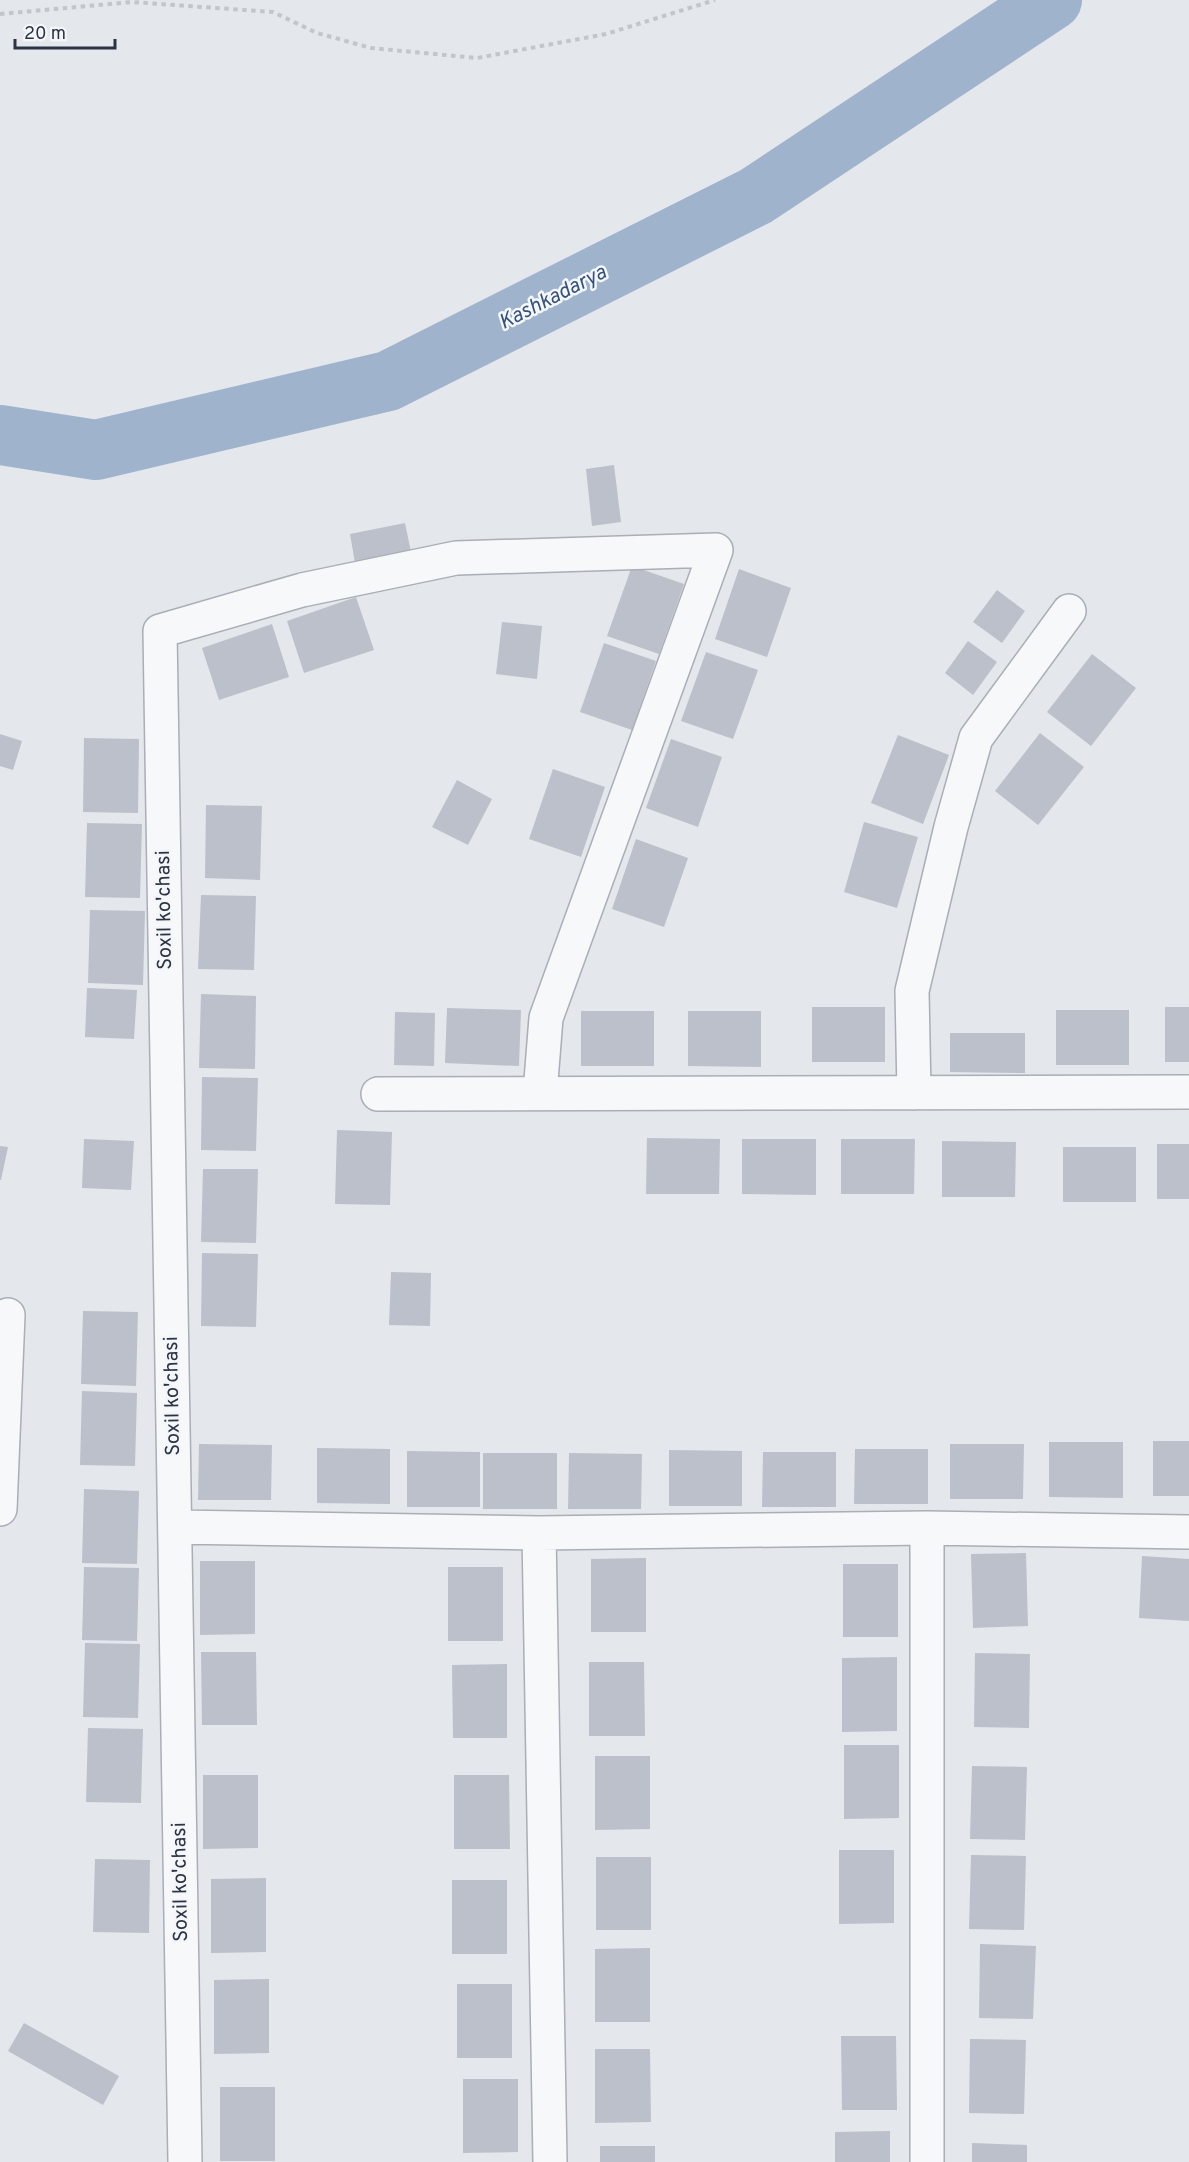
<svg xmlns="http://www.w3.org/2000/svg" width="1189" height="2162" font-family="Overpass,sans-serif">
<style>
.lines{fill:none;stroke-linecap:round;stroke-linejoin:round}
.river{stroke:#9fb4cc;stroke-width:60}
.building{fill:#bbc0ca}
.minor-casing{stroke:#a9aeb7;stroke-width:36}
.path{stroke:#c2c5cb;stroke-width:4;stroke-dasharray:4.5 4.5;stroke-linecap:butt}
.minor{stroke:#f7f8fa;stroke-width:33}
.labels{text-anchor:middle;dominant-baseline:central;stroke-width:5;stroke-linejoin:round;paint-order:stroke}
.street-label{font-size:20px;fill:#2b3445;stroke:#f4f6f9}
.water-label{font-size:21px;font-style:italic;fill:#34527a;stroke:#f4f6f9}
</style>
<rect width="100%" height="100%" fill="#e4e7ec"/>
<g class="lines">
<!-- river -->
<path class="river" d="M0,435l96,15 292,-69 368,-185 296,-196"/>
</g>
<!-- building -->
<path class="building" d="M614,465l7,57 -29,4 -6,-57z
M405,523l6,29 -56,11 -5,-29z
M632,566l52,18 -25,70 -52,-18z
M739,569l52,19 -24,69 -52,-18z
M997,590l28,21 -23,32 -29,-21z
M356,597l18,53 -70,23 -17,-52z
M502,622l40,4 -5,53 -41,-5z
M272,624l17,53 -70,23 -17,-52z
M968,641l29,21 -24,33 -28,-22z
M604,643l52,18 -24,69 -52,-18z
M706,652l52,18 -25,69 -52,-18z
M1092,654l44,34 -45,58 -44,-34z
M1040,733l44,34 -46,58 -43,-34z
M0,734l22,7 -9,29 -13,-4z
M898,735l51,20 -26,69 -52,-21z
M84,738l55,1 -1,74 -55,-1z
M671,739l51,18 -24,70 -52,-19z
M553,769l52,18 -24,70 -52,-18z
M457,780l35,19 -24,46 -36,-18z
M206,805l56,1 -2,74 -55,-2z
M864,822l54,15 -21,71 -53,-16z
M87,823l55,1 -2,74 -55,-1z
M636,839l52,19 -24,69 -52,-18z
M201,895l55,1 -2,74 -56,-1z
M90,910l55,1 -2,74 -55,-2z
M87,988l50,2 -3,49 -49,-2z
M201,994l55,2 -1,73 -56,-1z
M812,1007h73v55h-73z
M1165,1007h24v55h-24z
M447,1008l74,2 -2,56 -74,-3z
M1056,1010h73v55h-73z
M581,1011h73v55h-73z
M688,1011h73v56l-73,-1z
M395,1012l40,1 -1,53 -40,-1z
M950,1033h75v40l-75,-1z
M202,1077l56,1 -2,73 -55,-1z
M337,1130l55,2 -2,73 -55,-1z
M647,1138l73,1 -1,55h-73z
M84,1139l50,2 -3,49 -49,-2z
M742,1139h74v56l-74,-1z
M841,1139h74l-1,55h-73z
M942,1141l74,1 -1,55h-73z
M1157,1144h32v55h-32z
M0,1146l8,1 -7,33h-1z
M1063,1147h73v55h-73z
M203,1169h55l-2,74 -55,-1z
M202,1253l56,1 -2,73 -55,-1z
M391,1272l40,1 -1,53 -41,-1z
M83,1311l55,1 -2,74 -55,-2z
M82,1391l55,2 -2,73 -55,-1z
M1153,1441h36v55h-36z
M1049,1442h74v56l-74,-1z
M199,1444l73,1 -1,55h-73z
M950,1444h74l-1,55h-73z
M317,1448l73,1v55l-73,-1z
M855,1449h73v55h-74z
M669,1450l73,1v55h-73z
M407,1451l73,1v55h-73z
M763,1452h73v55h-74z
M483,1453h74v56h-74z
M569,1453l73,1 -1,55h-73z
M84,1489l55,2 -2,73 -55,-1z
M1026,1553l2,73 -55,2 -2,-74z
M1142,1556l47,3v62l-50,-3z
M646,1558v74h-55v-73z
M200,1561h55v73l-55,1z
M843,1564h55v73h-55z
M84,1567l55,1 -2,73 -55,-1z
M448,1567h55v74h-55z
M85,1643l55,1 -2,74 -55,-1z
M201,1652h55l1,73h-55z
M975,1653l55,1 -1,74 -55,-1z
M897,1657v74l-55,1v-74z
M589,1662h55l1,74h-56z
M507,1664v74h-54l-1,-73z
M88,1728l55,1 -2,74 -55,-1z
M844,1745h55v73l-55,1z
M595,1756h55v73l-55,1z
M972,1766l55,1 -2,73 -55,-1z
M203,1775h55v73l-55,1z
M454,1775h55l1,74h-56z
M839,1850h55v73l-55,1z
M971,1855l55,1 -2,74 -55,-1z
M596,1857h55v73h-55z
M95,1859l55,1 -1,73 -56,-1z
M266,1878v74l-55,1v-74z
M452,1880h55v74h-55z
M980,1944l56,2 -3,73 -54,-1z
M650,1948v74h-55v-73z
M269,1979v74l-55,1v-74z
M457,1984h55v74h-55z
M24,2023l95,53 -16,29 -95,-54z
M841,2036h55l1,74h-55z
M970,2039l56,1 -2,74 -55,-1z
M595,2049h55l1,73 -56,1z
M463,2079h55v73l-55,1z
M220,2087h55v74h-55z
M890,2131v31h-55v-30z
M972,2143l55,2v17h-55z
M600,2146h55v16h-55z"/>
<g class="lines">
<defs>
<path id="minor" d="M914,1093l-2,-102 39,-164 25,-89 93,-127
M378,1094l811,-2
M0,1509l8,-194
M175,1527l364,6 388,-5 262,4
M927,1528v634
M539,1533l11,629
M185,2162l-25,-1531 142,-41 154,-32 260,-8 -170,468 -6,75"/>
</defs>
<!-- minor casing -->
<use href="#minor" class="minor-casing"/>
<!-- path -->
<path class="path" d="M0,14l132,-12 141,10 44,21 54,15 106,10 129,-24 109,-34"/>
<!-- minor -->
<use href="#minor" class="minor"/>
</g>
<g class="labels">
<!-- street labels -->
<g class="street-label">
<text transform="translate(165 910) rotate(-91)">Soxil ko'chasi</text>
<text transform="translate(173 1396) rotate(-91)">Soxil ko'chasi</text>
<text transform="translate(181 1882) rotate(-91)">Soxil ko'chasi</text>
</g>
<!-- water labels -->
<g class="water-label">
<text transform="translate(553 298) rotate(-27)">Kashkadarya</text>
</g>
</g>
<!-- scale -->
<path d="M15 39v9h100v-9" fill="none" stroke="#2b3445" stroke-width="3"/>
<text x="24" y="39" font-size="18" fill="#2b3445" stroke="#f4f6f9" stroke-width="4.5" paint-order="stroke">20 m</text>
</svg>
